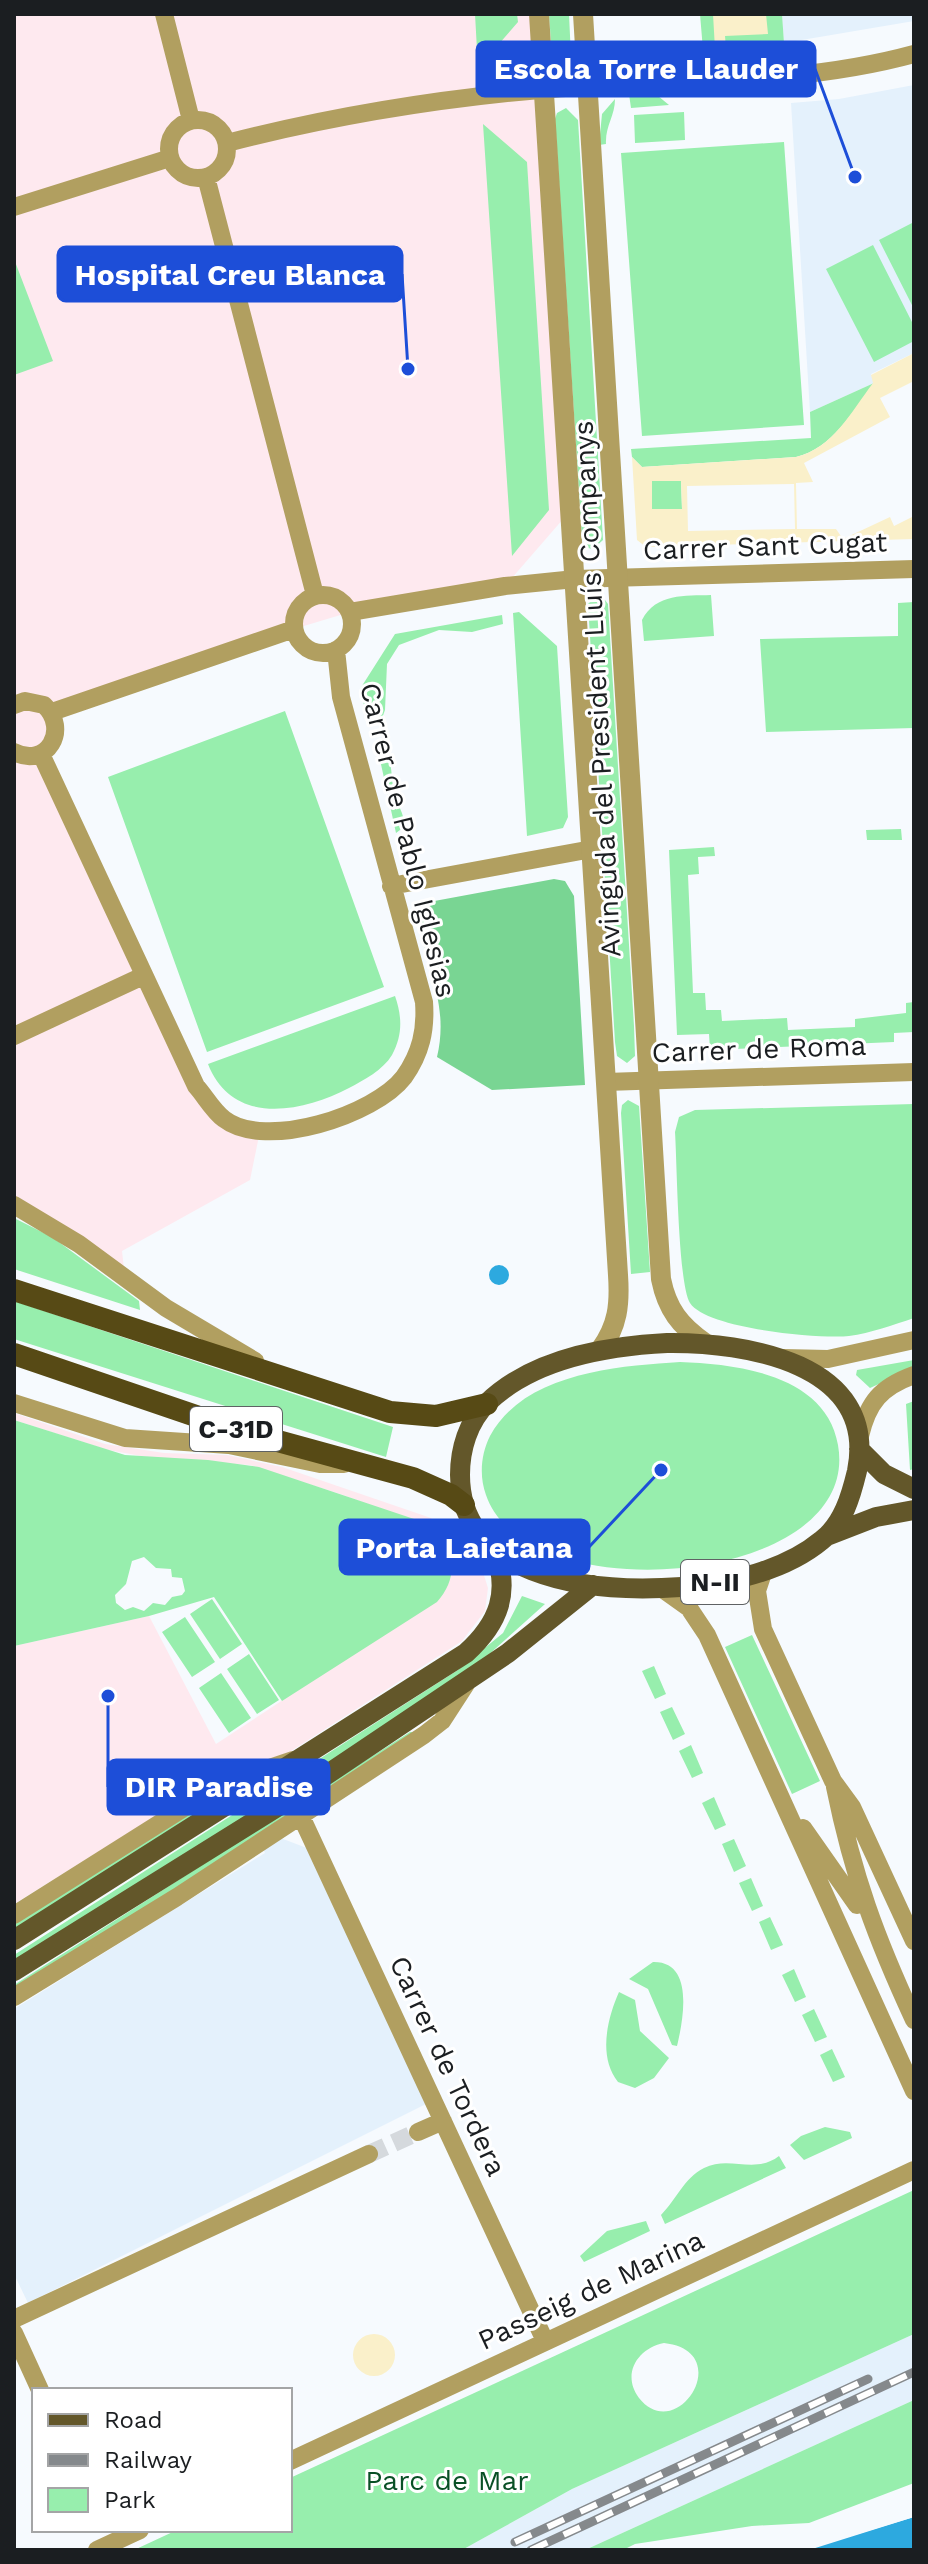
<svg xmlns="http://www.w3.org/2000/svg" width="928" height="2564" font-family="'Work Sans',sans-serif">
<style>
.built{fill:#e4f1fc}
.industrial{fill:#fee9ef}
.green{fill:#97eead;fill-rule:evenodd}
.forest{fill:#79d593}
.sand{fill:#faf0ca;fill-rule:evenodd}
.water{fill:#2da9df}
.pier{fill:#f6fafe}
.lines{fill:none;stroke-linecap:round;stroke-linejoin:round}
.minor-tunnel{stroke:#d5d9dd;stroke-width:18;stroke-dasharray:18 9;stroke-linecap:butt}
.minor{stroke:#b19f60;stroke-width:18}
.tertiary{stroke:#b19f60;stroke-width:20}
.primary{stroke:#63572a;stroke-width:20}
.trunk{stroke:#574a15;stroke-width:22}
.rail-casing{stroke:#85898c;stroke-width:9}
.rail{stroke:#fff;stroke-width:6;stroke-dasharray:18;stroke-linecap:butt}
.labels{text-anchor:middle;dominant-baseline:central;stroke-width:6;stroke-linejoin:round;paint-order:stroke}
.shield{fill:#fff;stroke:#5f6264;stroke-width:2}
.shield-label{font-size:26px;font-weight:bold;fill:#1b1e21}
.street-label{font-size:28px;fill:#1b1e21;stroke:#fff}
.park-label{font-size:28px;fill:#095026;stroke:#fff}
.leader{fill:none;stroke:#1d4ed8;stroke-width:3}
.callout-dot{fill:#1d4ed8;stroke:#fff;stroke-width:3}
.callout{fill:#1d4ed8;stroke:#1d4ed8;stroke-width:3}
.callout-label{font-size:30px;text-anchor:middle;font-weight:bold;fill:#fff}
</style>
<rect width="100%" height="100%" fill="#f6fafe"/>
<!-- built -->
<path class="built" d="M782,14h132v7l-130,22z
M914,85v268l-43,21 3,9 -64,29 -19,-309 48,-4z
M278,1837l34,13 118,252 -402,201 -14,-29v-265l251,-156 -2,-5z
M914,2334v66l-329,150h-123l110,-61z"/>
<!-- industrial -->
<path class="industrial" d="M14,14h519l31,504 -59,68 -138,21 -140,42 -175,63 -11,42 102,222 81,144 36,11 -10,49 -128,71 3,27 -111,-73z
M14,1413l91,31 59,9 63,2 55,12 149,51 51,51 6,19 -3,23 -23,30 -174,112 -40,12 -54,34 -3,-5 -177,110v-258l135,-30 67,128 73,-48 163,-131 -4,-20 -13,-16 -92,-34 -93,-30 -92,-6 -50,-9 -94,-30z"/>
<!-- green -->
<path class="green" d="M475,14h42l1,8 -40,46z
M549,14h20l2,43 -5,8h-8l-6,-8z
M700,14h82l2,29 -81,7z
M652,91l17,14 -38,3 -2,-14z
M615,99c0,17 -10,27 -9,45l-7,1 3,-31z
M566,108l12,12 25,420 -10,9 -5,-1 -6,-9 -27,-420 2,-6z
M684,112l1,28 -50,3 -1,-28z
M483,124l44,38 22,348 -37,46z
M784,142l20,283 -162,11 -21,-283z
M914,222v87l-35,-69z
M873,245l41,81v15l-40,21 -48,-93z
M14,259l39,102 -39,14z
M874,383c-22,29 -41,65 -78,74l-154,10 -10,-10 -1,-8 180,-11 -1,-26z
M681,480l1,29h-30v-28z
M711,595l3,41 -70,5 -2,-21c14,-27 43,-24 69,-25z
M595,597l10,3 3,4 26,422 1,30 -8,7 -10,-7 -2,-14 -27,-438z
M914,602v126l-148,4 -6,-93 138,-3v-33z
M519,612l38,34 11,171 -5,11 -36,8 -14,-223z
M502,615l1,9 -31,8 -33,-2 -40,15 -12,19 -2,46 -4,11h-13l-8,-32 35,-55z
M285,711l99,276 -177,65 -99,-275z
M377,746c19,9 12,32 18,49 3,12 10,19 9,32l-8,6z
M901,829l1,11h-35l-1,-10z
M714,847l1,9 -17,1 1,17 -11,1 5,118h12l1,17h15l1,11 65,-3 1,12 67,-3v-8l51,-6v-10l8,-1v30l-20,1v9l-184,8 -1,-16 -32,1 -8,-185z
M395,996c7,20 8,39 -3,59 -9,15 -28,25 -43,33 -48,25 -117,38 -141,-24z
M628,1100l11,6 11,166 -19,2 -10,-161 1,-8z
M914,1104v214c-21,7 -43,15 -65,18 -30,3 -142,-7 -159,-33 -12,-19 -13,-141 -15,-171l4,-15 16,-7z
M14,1218l38,19 87,64 1,9 -126,-41z
M14,1301l379,126 -7,30 -372,-118z
M914,1360v8l-44,20 -14,-13 1,-5z
M680,1362c58,2 146,13 158,83 25,141 -312,169 -352,50 -7,-19 -5,-41 4,-59 34,-63 127,-70 190,-74z
M914,1401v68l-4,1 -4,-66z
M14,1420l111,35 83,5 51,7 164,55c31,19 39,52 14,80l-155,99 -68,-104 -65,19 -135,30zM144,1557l12,11 15,1 1,8 10,1 3,13 -3,4 -10,2 -7,8 -12,-2 -9,8 -11,-4 -8,3 -9,-7 -1,-8 11,-11 6,-23z
M522,1596l23,8 -69,62 -333,218 -129,79v-8l444,-285 45,-37z
M212,1599l30,45 -22,15 -30,-45z
M185,1617l30,45 -23,15 -30,-45z
M752,1635l68,146 -28,13 -67,-147z
M249,1654l30,46 -22,14 -30,-45z
M654,1666l12,28 -11,5 -13,-28z
M221,1673l30,45 -22,15 -30,-45z
M672,1707l13,27 -12,6 -13,-28z
M410,1732h4l-400,262v-9z
M691,1745l12,28 -11,5 -13,-27z
M217,1797l1,2 -204,134v-9z
M714,1797l12,28 -11,5 -13,-27z
M734,1839l12,27 -12,6 -12,-28z
M751,1878l12,28 -11,5 -13,-28z
M770,1917l13,28 -12,5 -12,-28z
M653,1962c42,-1 30,59 24,84l-5,-1 -24,-56 -19,-10z
M794,1969l12,28 -11,5 -13,-27z
M619,1992l16,8 5,31 29,27 -15,20 -19,10 -17,-6c-20,-25 -11,-63 1,-90z
M814,2009l13,28 -12,5 -13,-27z
M832,2049l13,28 -12,5 -13,-27z
M825,2127l25,5 2,6 -48,22 -14,-15 11,-9z
M779,2156l7,12 -121,56 -4,-9c15,-15 23,-37 43,-47 26,-13 50,7 75,-12z
M914,2190v144l-342,155 -110,61h-328l43,-20h113v-52zM664,2343c73,8 13,103 -25,55 -18,-24 -1,-50 25,-55z
M646,2221l4,10 -66,31 -4,-6 27,-25z
M914,2400v83l-105,40 -57,3 -117,18 -12,6h-38z"/>
<!-- forest -->
<path class="forest" d="M554,879l11,2 9,15 11,189 -93,5 -55,-33c13,-55 -13,-90 -18,-143l10,-12z"/>
<!-- sand -->
<path class="sand" d="M713,14h53l2,20 -43,2 1,12 -11,1z
M914,353v28l-34,17 10,19 -86,46 9,19 -17,1 1,46h39l7,10 47,-22 4,9 20,-10v23l-268,8 -9,-7 -5,-83 10,10 154,-10c37,-9 55,-45 77,-74l-2,-8zM652,481h29l1,28h-30zM794,484l1,45 -107,2 -1,-45z
M353 2355a21 21 0 1 1 42 0a21 21 0 1 1-42 0Z"/>
<!-- water -->
<path class="water" d="M489 1275a10 10 0 1 1 20 0a10 10 0 1 1-20 0Z
M914,2517v33h-105z"/>
<!-- pier -->
<path class="pier" d="M914,2513v4l-109,33 3,-4z"/>
<g class="lines">
<!-- minor-tunnel -->
<path class="minor-tunnel" d="M369,2154l49,-22"/>
<!-- minor -->
<path class="minor" d="M164,14l27,106
M169 149a29 29 0 1 1 58 0a29 29 0 1 1-58 0Z
M227,143c105,-27 216,-45 324,-54 120,-9 246,-3 363,-35
M206,177l109,418
M14,207l156,-49
M294 624a29 29 0 1 1 58 0a29 29 0 1 1-58 0Z
M350,612l155,-26 70,-7 339,-10
M14,705l11,-4 19,4c26,24 3,64 -30,47
M52,712l242,-83
M41,754l155,332c9,10 17,25 28,33 41,32 151,-4 180,-42 17,-24 22,-47 20,-75l-83,-305 -5,-47
M391,886l201,-37
M14,1036l129,-60
M606,1082l308,-10
M14,1205l65,39 87,64 89,53
M783,1358l45,1 86,-19
M14,1403l111,35 104,7 91,19h24
M860,1436c8,-34 21,-49 54,-61
M764,1570l-7,21 6,38 70,152 19,26 62,134
M661,1588l28,20 18,27 207,456
M835,1787c18,89 41,151 79,233
M300,1814l245,527
M803,1828l54,77
M14,1915l208,-131 71,-24
M14,1997l163,-100 247,-162 18,-14 24,-37
M418,2132l25,-11
M14,2319l355,-165
M14,2333l26,57
M290,2461l624,-291
M97,2550l43,-20"/>
<!-- tertiary -->
<path class="tertiary" d="M539,14l79,1261c2,29 0,51 -18,75
M583,14l78,1265c6,30 19,47 44,64"/>
<!-- primary -->
<path class="primary" d="M667,1343c78,-1 212,20 190,128 -6,25 -14,53 -35,69 -42,35 -107,46 -160,48 -77,3 -202,-12 -202,-113 0,-26 8,-53 27,-72 46,-45 120,-57 180,-60z
M859,1449l25,25 30,15
M827,1536l49,-19 38,-7
M14,1940l452,-287c33,-30 45,-61 28,-104
M14,1971l284,-177 210,-141 85,-68"/>
<!-- trunk -->
<path class="trunk" d="M14,1290l376,122 46,4 51,-12
M14,1354l220,75 179,49 38,17 13,10"/>
<defs>
<path id="rail" d="M515,2542l353,-163
M531,2550l383,-178"/>
</defs>
<!-- rail casing -->
<use href="#rail" class="rail-casing"/>
<!-- rail -->
<use href="#rail" class="rail"/>
</g>
<g class="labels">
<!-- shield labels -->
<g class="shield">
<rect x="190" y="1407" width="92" height="44" rx="6"/>
<rect x="681" y="1560" width="68" height="44" rx="6"/>
</g>
<g class="shield-label">
<text x="236" y="1429">C-31D</text>
<text x="715" y="1582">N-II</text>
</g>
<!-- street labels -->
<g class="street-label">
<text transform="translate(765 546) rotate(-2)">Carrer Sant Cugat</text>
<text transform="translate(597 689) rotate(-93)">Avinguda del President Lluís Companys</text>
<text transform="translate(408 840) rotate(76)">Carrer de Pablo Iglesias</text>
<text transform="translate(759 1049) rotate(-2)">Carrer de Roma</text>
<text transform="translate(448 2066) rotate(65)">Carrer de Tordera</text>
<text transform="translate(591 2290) rotate(-25)">Passeig de Marina</text>
</g>
<!-- park labels -->
<g class="park-label">
<text x="447" y="2480">Parc de Mar</text>
</g>
</g>
<!-- callouts -->
<path class="leader" d="M855 177L815 69M408 369L402 274M661 1470L589 1547M108 1696L108 1787"/>
<g class="callout-dot">
<circle cx="855" cy="177" r="8"/>
<circle cx="408" cy="369" r="8"/>
<circle cx="661" cy="1470" r="8"/>
<circle cx="108" cy="1696" r="8"/>
</g>
<g class="callout">
<rect x="477" y="42" width="338" height="54" rx="8"/>
<rect x="58" y="247" width="344" height="54" rx="8"/>
<rect x="340" y="1520" width="249" height="54" rx="8"/>
<rect x="108" y="1760" width="221" height="54" rx="8"/>
</g>
<g class="callout-label">
<text x="646" y="79">Escola Torre Llauder</text>
<text x="230" y="285">Hospital Creu Blanca</text>
<text x="464" y="1558">Porta Laietana</text>
<text x="219" y="1797">DIR Paradise</text>
</g>
<!-- border -->
<rect width="928" height="2564" fill="none" stroke="#1b1e21" stroke-width="32"/>
<!-- legend -->
<rect x="32" y="2388" width="260" height="144" fill="#ffffff" stroke="#a4a5a6" stroke-width="2"/>
<rect x="48" y="2414" width="40" height="12" fill="#63572a" stroke="#a4a5a6" stroke-width="2"/>
<text x="104" y="2428" font-size="24" fill="#1b1e21">Road</text>
<rect x="48" y="2454" width="40" height="12" fill="#85898c" stroke="#a4a5a6" stroke-width="2"/>
<text x="104" y="2468" font-size="24" fill="#1b1e21">Railway</text>
<rect x="48" y="2488" width="40" height="24" fill="#97eead" stroke="#a4a5a6" stroke-width="2"/>
<text x="104" y="2508" font-size="24" fill="#1b1e21">Park</text>
</svg>
